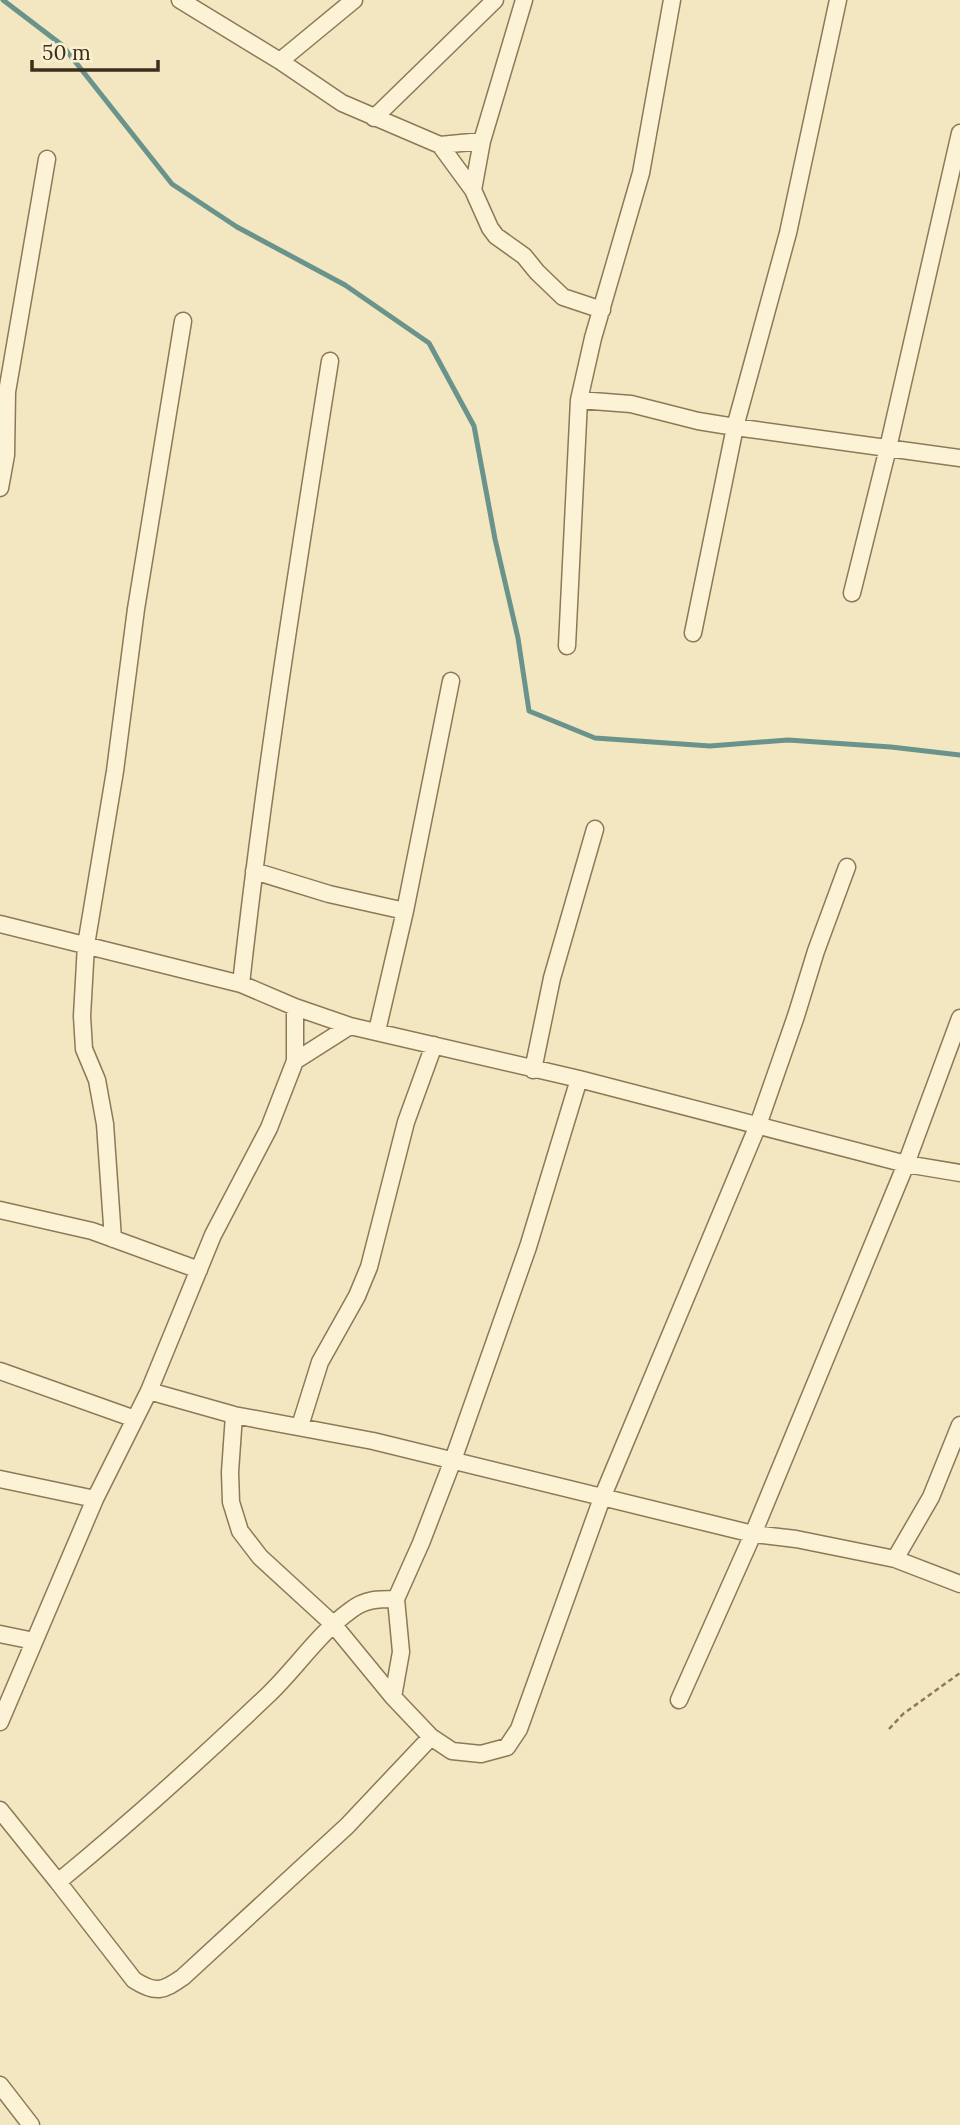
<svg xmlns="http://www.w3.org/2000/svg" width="960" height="2125" font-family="Lora,serif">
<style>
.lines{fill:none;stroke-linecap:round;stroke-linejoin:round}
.stream{stroke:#6a938c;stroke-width:5}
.street-casing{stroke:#8e7857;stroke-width:19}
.path{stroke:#8e7857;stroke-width:2.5;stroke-dasharray:5 3.5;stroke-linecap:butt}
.street{stroke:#fcf3d6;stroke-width:16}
</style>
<rect width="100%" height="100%" fill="#f2e7c1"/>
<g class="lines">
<!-- stream -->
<path class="stream" d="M3,0l59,45 110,139 65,43 108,58 84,58 45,83 21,113 23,99 11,73 66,27 115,8 78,-6 103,7 69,8"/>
<defs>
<path id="street" d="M180,0l100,61 62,42 98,42 42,-4
M524,0l-42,141 -9,49 17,38 6,8 28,20 13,16 26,25 39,13
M280,61l74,-61
M374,118l121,-118
M440,145l33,45
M579,400l52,4 67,17 37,6 225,31
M0,488l6,-33 1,-63 40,-233
M852,593l36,-145 72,-315
M693,633l42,-206 53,-194 50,-233
M567,646l12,-246 14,-62 48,-165 31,-173
M254,871l75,23 76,17
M0,924l241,60 54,23 55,19 229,53 327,85 54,9
M241,984c23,-209 56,-415 89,-623
M377,1031l28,-120 46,-230
M295,1061l55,-35
M533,1070l19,-92 43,-149
M0,1210l92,21 107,39
M113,1239l-8,-115 -8,-44 -13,-31 -2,-33 4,-71 29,-174 21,-162 47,-288
M0,1371l135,48
M149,1391l85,24 139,26 380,93 43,5 99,20 65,25
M234,1415l-4,57 1,30 9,29 20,26 73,67 60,73 38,40 21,14 29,3 26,-7 12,-18 83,-231 156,-373 38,-109 20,-65 31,-84
M300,1426l20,-64 37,-66 12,-29 37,-145 28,-77
M0,1479l95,20
M895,1559l36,-62 29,-72
M0,1634l34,7
M393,1697l8,-45 -5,-53
M679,1700l74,-166 153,-370 54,-146
M0,1722l95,-223 54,-108 64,-156 56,-107 26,-67v-54
M0,1810l58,72c73,-60 143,-123 211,-188 28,-27 50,-61 82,-84 14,-11 27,-11 45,-11l25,-56 32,-83 75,-213 51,-168
M58,1882l76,98c22,14 29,11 49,-3l164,-151 84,-89
M0,2085l31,40"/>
</defs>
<!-- street casing -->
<use href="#street" class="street-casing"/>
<!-- path -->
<path class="path" d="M889,1729l14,-15 57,-41"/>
<!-- street -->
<use href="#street" class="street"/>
</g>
<!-- scale -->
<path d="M32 60v10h126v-10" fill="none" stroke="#3c2e1c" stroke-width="3.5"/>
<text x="42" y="60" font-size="21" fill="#3c2e1c" stroke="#f9f0d2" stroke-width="5" paint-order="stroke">50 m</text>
</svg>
